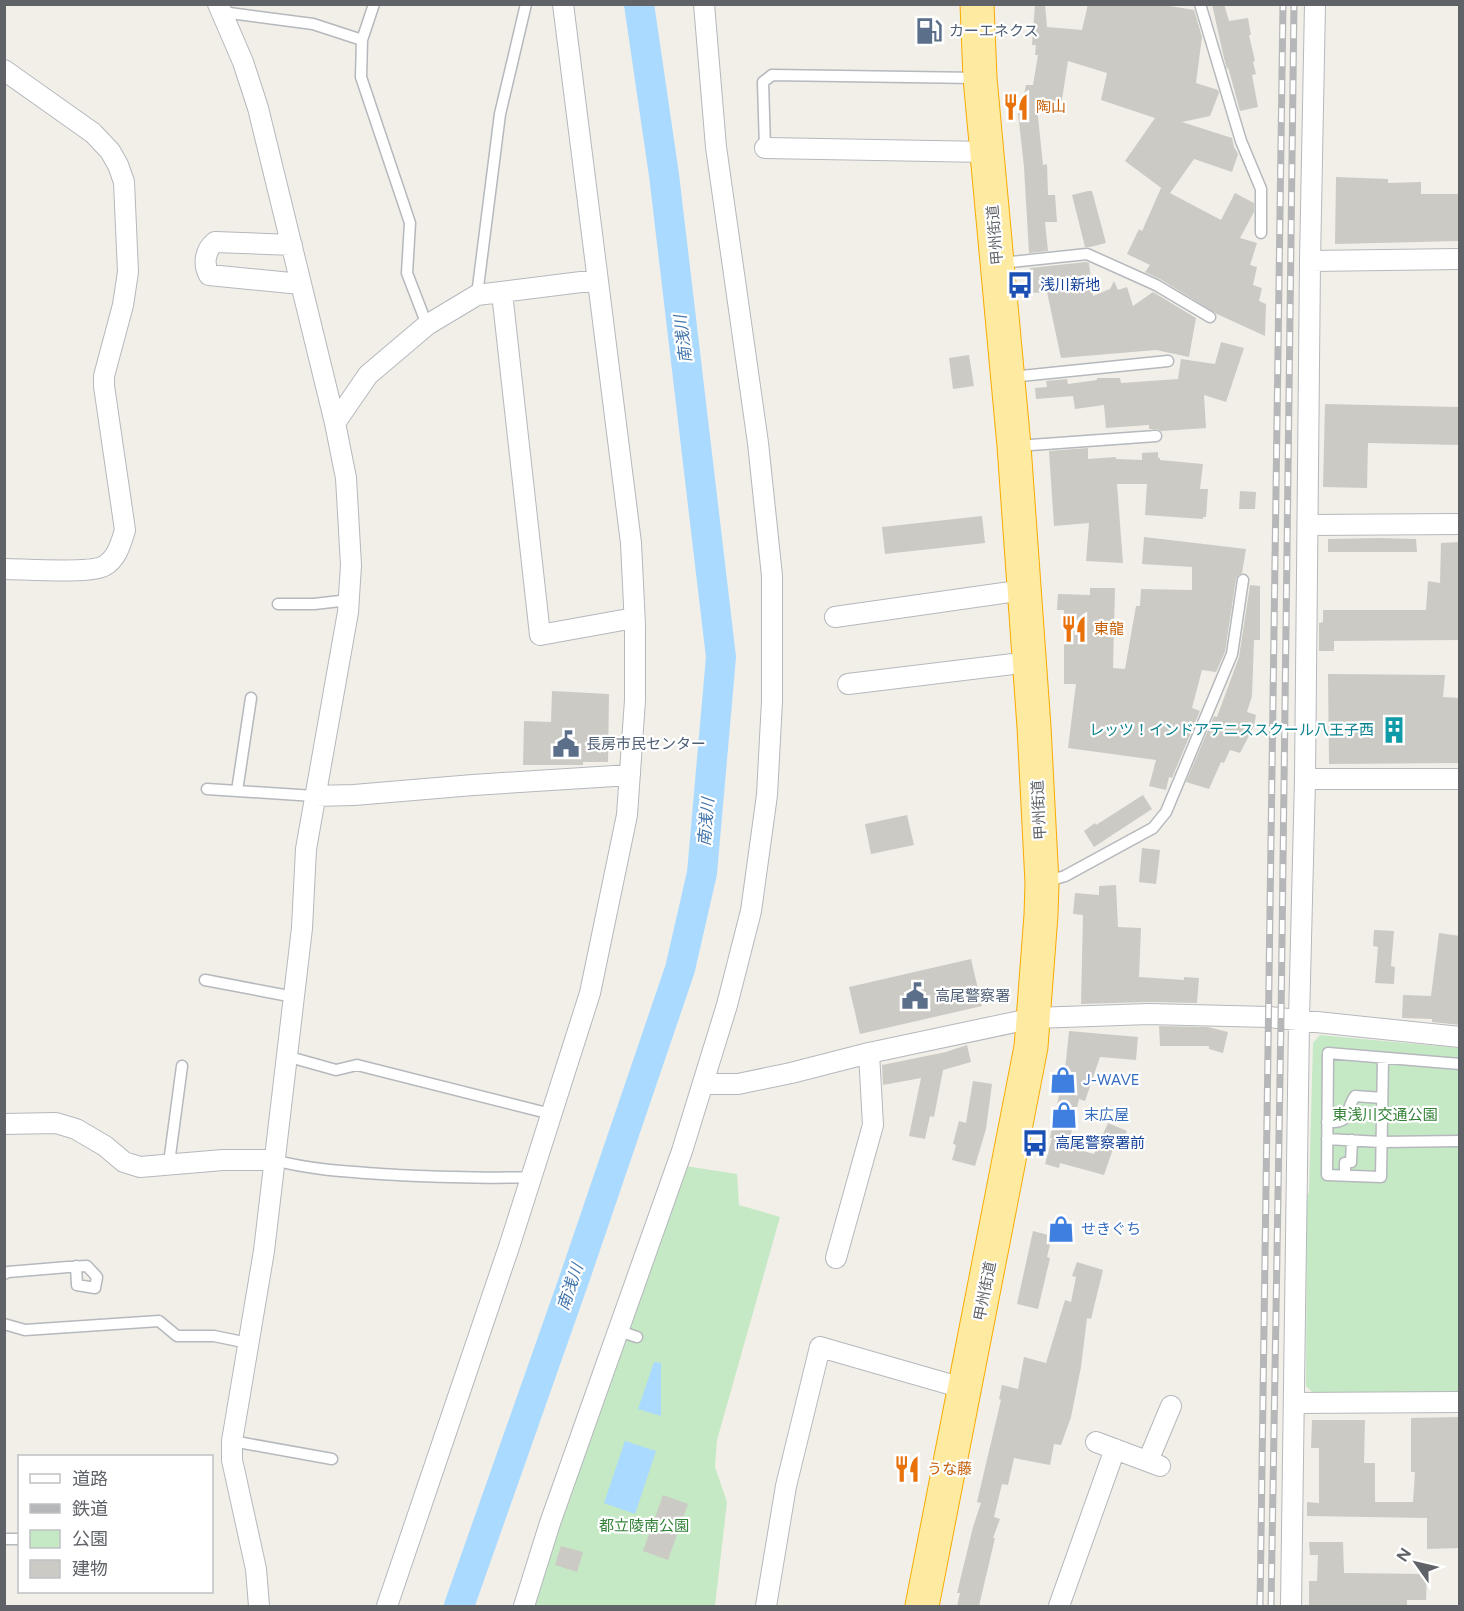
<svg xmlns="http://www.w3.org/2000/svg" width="1464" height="1611" font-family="Figtree,'Noto Sans JP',sans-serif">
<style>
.green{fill:#c5e8c5}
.water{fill:#aadaff}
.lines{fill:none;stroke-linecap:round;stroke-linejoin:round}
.river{stroke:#aadaff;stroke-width:30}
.building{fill:#cccac5}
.service-casing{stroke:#b5b8bc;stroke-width:13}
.minor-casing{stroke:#b5b8bc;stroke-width:22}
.trunk-casing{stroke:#f9ab00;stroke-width:35}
.service{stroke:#fff;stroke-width:10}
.minor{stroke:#fff;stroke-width:20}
.trunk{stroke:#feeaa1;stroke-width:33}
.rail-casing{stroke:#b6b7b8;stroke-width:7}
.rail{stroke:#fff;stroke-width:4.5;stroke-dasharray:14;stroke-linecap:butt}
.labels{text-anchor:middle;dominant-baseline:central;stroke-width:4.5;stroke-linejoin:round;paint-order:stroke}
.service-label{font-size:15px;fill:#4e5e75;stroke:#fff;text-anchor:start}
.food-label{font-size:15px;fill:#c56008;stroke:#fff;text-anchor:start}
.street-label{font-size:15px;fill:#5f6368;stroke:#fff}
.transit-label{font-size:15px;fill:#164399;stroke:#fff;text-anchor:start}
.culture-label{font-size:15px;fill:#0d838f;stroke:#fff;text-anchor:end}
.shop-label{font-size:15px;fill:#366cbe;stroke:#fff;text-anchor:start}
.park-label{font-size:15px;fill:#348238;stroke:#fff}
.water-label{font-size:16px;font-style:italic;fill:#4174aa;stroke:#fff}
</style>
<rect width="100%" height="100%" fill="#f1efe8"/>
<!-- green -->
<path class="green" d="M1320,1035l139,13v348l-146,-3 -7,-7 1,-189 2,-5 4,-149z
M685,1166l52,8 2,31 41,12 -63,223 -2,27 12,35 -12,104h-183z"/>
<!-- water -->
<path class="water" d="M654,1362l7,1v53l-23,-7z
M625,1441l31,10 -21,63 -31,-11z"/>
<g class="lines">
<!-- river -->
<path class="river" d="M459,1606l116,-329 105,-308 22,-96 19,-216 -57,-482 -25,-171"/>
</g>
<!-- building -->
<path class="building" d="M1035,4h10l2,23 35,3 6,-26h70l36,6 8,27 -6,46 22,7 1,3 -9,23 -28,6 50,16 2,9 4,7 -6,18 -38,-13 -24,34 51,27 14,-27 19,10v9l-14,26 17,5 -7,22 7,2 -4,18 9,3 -3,13 7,3 -1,32 -48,-22 -57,-35 -15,-7 5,-7 -23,-11 12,-25 3,2 19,-43 3,2 -39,-29 30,-43 -54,-18 6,-27 -39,-12 -8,51 -23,-5 6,58 4,-1 1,31h7l2,27h-12l3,29 -19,2 -5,-86 -6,-54 2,-1 6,-27h7l5,-30h-3l1,-10h-4z
M1212,4h12l5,17 19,-3 3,17h-2l6,26 -2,1 3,12 -4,1 6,32 -18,4 -12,-44 -1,3 -4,-16z
M1336,177l52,2v4l33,-1v12h39v47l-125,3z
M1088,191h4l14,52 -16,4h-5l-13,-52z
M1086,262l3,1 4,33 17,-7 4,-8 4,9 9,-3 6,19 20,-14 43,26 -7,39 -33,-7 -95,8 -14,-66 -15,1 -2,-25z
M1221,342l23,6 -18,54 -22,-7 2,33 -45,3 -4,-2h-8v-4l-43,3 -2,-23 -29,4 -2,-13 -37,3 -1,-11 12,-1 -1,-6 21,-2 1,5 29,-4v-2h23l1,5 57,-4 3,-20 34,5z
M969,355l5,31 -21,3 -4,-31z
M1325,404l135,3v38l-92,-2 -1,45 -44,-1z
M1088,448v11l28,-2v2l26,1v-7l16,-1v6h2v2l43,4 -3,25h8l-2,28h-3v2l-58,-4 2,-31h-30l6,79 -37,-2 3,-38 -35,3 -5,-75z
M1240,491l16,1 -1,17h-16z
M982,516l3,27 -100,11 -3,-27z
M1144,537l102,12 -4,24 -4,2 -2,4 -11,73 -9,20 -14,-2 -10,38 8,3 -28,67 -3,-1 -3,13 -17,-4 7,-26 -88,-12 8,-64h-12v-74h-7l1,-16 32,1v-7h25l-2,80 12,1 11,-63h4l1,-17 51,1v-23l-50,-3z
M1379,538l37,1 1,13h-89v-13z
M1460,542v98l-126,1v10h-15v-28l4,-1v-12h103l2,-29 12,2 1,-40z
M1250,585l10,1v54h-6l-2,56 -5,16 9,3 -2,11 -14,27 -10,-3 -6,13 -3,-1 -12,27 -23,-7 28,-66 3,1 22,-60z
M1328,674l117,1 -2,22 17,1v65l-131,1z
M552,691l57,3 -1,68h-25v3h-60l1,-44 27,1z
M1143,795l9,14 -58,38 -10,-16 11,-8 1,2z
M907,815l7,30 -43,9 -6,-30z
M1142,848l18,2 -4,34 -17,-2z
M1116,885l2,42 23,1 -2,49 45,3v-3l15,1 -2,25 -48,-1 -68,2 2,-89 -10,-1 2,-21 24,2v-9z
M1374,930l20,1 -3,35 4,1 -1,17 -19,-1 3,-36 -5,-1z
M1439,933l21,3v89l-28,-3v-3l-30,-1 1,-23 28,1z
M971,959l11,47 -122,28 -11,-47z
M1159,1026l49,1 20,5 -5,21 -14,-4v-3h-49z
M1069,1031l69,6 -2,23 -36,-3 -15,44 -6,-2 -11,48 26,7 14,-31 19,8 -6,14 -6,-2 -11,32 -44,-12 -1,5 -14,-4 7,-26h-2l16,-77z
M967,1045l4,17 -28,8 -9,47 -4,-1 -5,23 -16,-3 12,-58 -38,7 -1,-20 64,-13z
M973,1081l19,3 -6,45 -11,37 -23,-6 4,-15 -3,-1 6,-23 7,2z
M1033,1231l19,5 -5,21 3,1 -12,51 -21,-5z
M1077,1262l26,8 -12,49 -4,-1 -6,49 -10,50 -10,28 -7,-1 -4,21 -36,-7 -6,27 -6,-1 -8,33 6,2 -7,19h2l-16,68h-22l3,-13h-3l16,-66 8,-24 -4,-1 24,-102 -2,-1 3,-14 16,4 6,-32 22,6 19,-63 6,2 5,-25 -4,-1z
M1460,1417v131l-33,1v-31l-120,-2v-14l12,1v-55h-8l1,-28h53l-1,43h11v39h38l2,-30h-4v-54z
M663,1495l25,9 -20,56 -25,-9z
M1309,1542h34l1,31 83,1 -1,26h-19v6h-98v-25h8l1,-26h-8z
M561,1546l22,6 -6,20 -22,-7z"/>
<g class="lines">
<defs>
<path id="service" d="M374,4l-12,36 -1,37 49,146 -3,50 20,52
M1200,4l41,137 20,48v44
M222,12l91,12 49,16
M765,148l-2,-66 9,-7 205,3
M1001,263l86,-9 69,31 54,32
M477,295l23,-181 26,-110
M1011,377l157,-16
M1017,446l139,-10h-3
M278,604h36l35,-4
M251,698l-14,93 77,5
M207,789l30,2
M1045,882l20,-6 88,-48 13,-16 66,-158 11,-74
M205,980l89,17
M286,1056l50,14 21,-5 194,49
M1383,1058l-2,119 -54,-2 1,-122 132,11
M1327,1122c26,1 17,-10 28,-26l27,2
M1327,1139l54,3 79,-1
M274,1160c41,11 82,12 124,15 44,2 89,4 134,2
M169,1163l13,-97
M1345,1176v-13l6,-1 1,-22
M4,1274l4,-2 60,-5 19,-1 10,11 -2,11 -18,-3 -1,-19
M4,1324l21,6 134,-9 18,15h37l34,7
M619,1331l18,6
M232,1441l100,18
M4,1539h16"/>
<path id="minor" d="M218,4l25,58 15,46 77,315 11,55 5,87 -3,47 -42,237 -4,79 -38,323 -32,190v19l24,109 3,37
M4,70l89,63 17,18 8,14 6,17 4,90 -5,33 -19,71v10l21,144c-4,13 -8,29 -21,36 -14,8 -80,3 -100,3
M765,148l223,4
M292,245l-77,-3c-10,8 -12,22 -6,33l92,9
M1310,261l150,-2
M502,293l38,342 94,-17
M335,423l33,-48 59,-50 50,-30 120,-15
M1308,525l152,-1
M835,617l189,-27
M848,684l181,-22
M1305,779h155
M314,796l40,-1 119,-10 157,-10
M703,1084h35l53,-11 78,-20 165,-35 115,-4 120,3 191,20
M4,1124l52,-1 20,6 29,17 19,16 16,5 83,-7h51
M836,1258l37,-133 -4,-72
M1294,1403l166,-1
M1096,1442l64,24
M1148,1461l23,-55
M387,1606l123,-362 80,-251 37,-178 8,-115v-74l-4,-83 -68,-539
M524,1606l26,-83 132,-372 45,-146 24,-94 16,-116 5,-94v-125l-14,-133 -42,-296 -12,-143
M766,1606l20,-120 34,-139 146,42
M1059,1606l56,-157
M1291,1606l8,-586 6,-241 5,-518 5,-257"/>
<path id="trunk" d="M922,1606l109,-559 10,-132 1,-32 -8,-156 -20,-281 -34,-368 -3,-74"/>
</defs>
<!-- service casing -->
<use href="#service" class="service-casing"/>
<!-- minor casing -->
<use href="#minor" class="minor-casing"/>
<!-- trunk casing -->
<use href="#trunk" class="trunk-casing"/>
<!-- service -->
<use href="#service" class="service"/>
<!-- minor -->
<use href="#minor" class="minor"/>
<!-- trunk -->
<use href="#trunk" class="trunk"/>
<defs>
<path id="rail" d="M1260,1606l23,-1602
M1271,1606l10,-588 13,-1014"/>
</defs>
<!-- rail casing -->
<use href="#rail" class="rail-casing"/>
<!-- rail -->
<use href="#rail" class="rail"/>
</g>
<!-- icons -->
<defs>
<symbol id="fuel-bare" viewBox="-9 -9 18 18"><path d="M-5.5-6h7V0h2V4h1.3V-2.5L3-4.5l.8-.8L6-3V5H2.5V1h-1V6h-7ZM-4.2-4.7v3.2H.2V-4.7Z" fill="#5c6f8a" stroke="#fff" stroke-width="2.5" paint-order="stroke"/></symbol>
<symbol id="restaurant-bare" viewBox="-9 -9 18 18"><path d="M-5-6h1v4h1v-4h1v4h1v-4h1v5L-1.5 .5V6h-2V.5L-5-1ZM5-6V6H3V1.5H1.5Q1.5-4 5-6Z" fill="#e8710a" stroke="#fff" stroke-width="2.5" paint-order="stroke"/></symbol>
<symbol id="bus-bare" viewBox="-9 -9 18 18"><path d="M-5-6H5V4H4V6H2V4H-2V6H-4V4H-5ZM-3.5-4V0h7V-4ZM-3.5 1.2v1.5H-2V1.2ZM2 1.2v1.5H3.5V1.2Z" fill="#1a4fb4" stroke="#fff" stroke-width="2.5" paint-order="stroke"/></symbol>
<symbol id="building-bare" viewBox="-9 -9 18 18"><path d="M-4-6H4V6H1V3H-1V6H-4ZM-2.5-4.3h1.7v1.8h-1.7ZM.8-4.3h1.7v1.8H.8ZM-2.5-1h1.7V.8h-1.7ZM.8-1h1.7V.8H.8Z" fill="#0f9aa8" stroke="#fff" stroke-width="2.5" paint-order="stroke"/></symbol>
<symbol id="civic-bare" viewBox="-9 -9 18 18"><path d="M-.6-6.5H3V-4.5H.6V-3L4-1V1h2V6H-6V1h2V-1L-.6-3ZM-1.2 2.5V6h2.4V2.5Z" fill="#5c6f8a" stroke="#fff" stroke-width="2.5" paint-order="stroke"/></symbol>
<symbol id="shop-bare" viewBox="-9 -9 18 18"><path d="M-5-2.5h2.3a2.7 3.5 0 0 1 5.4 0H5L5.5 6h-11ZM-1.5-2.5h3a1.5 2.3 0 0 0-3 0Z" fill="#3f7fe0" stroke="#fff" stroke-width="2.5" paint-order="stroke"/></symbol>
</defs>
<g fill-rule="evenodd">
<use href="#fuel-bare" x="910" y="12" width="38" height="38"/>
<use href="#restaurant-bare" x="997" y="88" width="38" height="38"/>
<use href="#bus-bare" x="1001" y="266" width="38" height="38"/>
<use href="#restaurant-bare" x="1055" y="610" width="38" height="38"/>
<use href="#building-bare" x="1375" y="711" width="38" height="38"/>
<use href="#civic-bare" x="547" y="725" width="38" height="38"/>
<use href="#civic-bare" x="896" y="977" width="38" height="38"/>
<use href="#shop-bare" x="1044" y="1061" width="38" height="38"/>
<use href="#shop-bare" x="1045" y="1096" width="38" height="38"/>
<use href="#bus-bare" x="1016" y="1124" width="38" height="38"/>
<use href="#shop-bare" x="1042" y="1210" width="38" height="38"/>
<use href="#restaurant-bare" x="888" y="1450" width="38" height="38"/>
</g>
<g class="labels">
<!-- service labels -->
<g class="service-label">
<text x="949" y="31">カーエネクス</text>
<text x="586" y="744">長房市民センター</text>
<text x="935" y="996">高尾警察署</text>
</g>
<!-- food labels -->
<g class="food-label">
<text x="1036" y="107">陶山</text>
<text x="1094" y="629">東龍</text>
<text x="927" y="1469">うな藤</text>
</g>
<!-- street labels -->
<g class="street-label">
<text transform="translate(995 235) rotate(-95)">甲州街道</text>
<text transform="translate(1039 810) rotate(-93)">甲州街道</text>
<text transform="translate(985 1291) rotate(-79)">甲州街道</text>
</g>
<!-- transit labels -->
<g class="transit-label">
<text x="1040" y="285">浅川新地</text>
<text x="1055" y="1143">高尾警察署前</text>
</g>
<!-- culture labels -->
<g class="culture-label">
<text x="1374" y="730">レッツ！インドアテニススクール八王子西</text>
</g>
<!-- shop labels -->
<g class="shop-label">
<text x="1083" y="1080">J-WAVE</text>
<text x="1084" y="1115">末広屋</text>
<text x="1081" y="1229">せきぐち</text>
</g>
<!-- park labels -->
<g class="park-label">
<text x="1385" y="1115">東浅川交通公園</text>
<text x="644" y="1526">都立陵南公園</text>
</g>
<!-- water labels -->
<g class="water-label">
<text transform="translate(683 339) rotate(-97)">南浅川</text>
<text transform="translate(706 822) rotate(-85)">南浅川</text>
<text transform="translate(570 1287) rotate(-71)">南浅川</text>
</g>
</g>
<!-- border -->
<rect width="1464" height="1611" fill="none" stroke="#5f6368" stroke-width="12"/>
<!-- legend -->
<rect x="18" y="1455" width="195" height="138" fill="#ffffff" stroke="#bfc1c3" stroke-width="1.5"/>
<rect x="30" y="1474" width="30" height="9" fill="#ffffff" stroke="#bfc1c3" stroke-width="1.5"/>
<text x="72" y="1485" font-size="18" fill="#5f6368">道路</text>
<rect x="30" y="1504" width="30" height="9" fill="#b6b7b8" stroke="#bfc1c3" stroke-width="1.5"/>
<text x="72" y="1515" font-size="18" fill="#5f6368">鉄道</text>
<rect x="30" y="1530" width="30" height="18" fill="#c5e8c5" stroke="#bfc1c3" stroke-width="1.5"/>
<text x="72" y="1545" font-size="18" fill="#5f6368">公園</text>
<rect x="30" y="1560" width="30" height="18" fill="#cccac5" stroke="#bfc1c3" stroke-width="1.5"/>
<text x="72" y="1575" font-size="18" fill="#5f6368">建物</text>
<!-- north arrow -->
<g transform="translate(1416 1563) rotate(304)" stroke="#ffffff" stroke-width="4.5" paint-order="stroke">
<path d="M0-4.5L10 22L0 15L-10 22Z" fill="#5f6368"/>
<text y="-9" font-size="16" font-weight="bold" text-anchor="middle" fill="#5f6368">N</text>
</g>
</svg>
